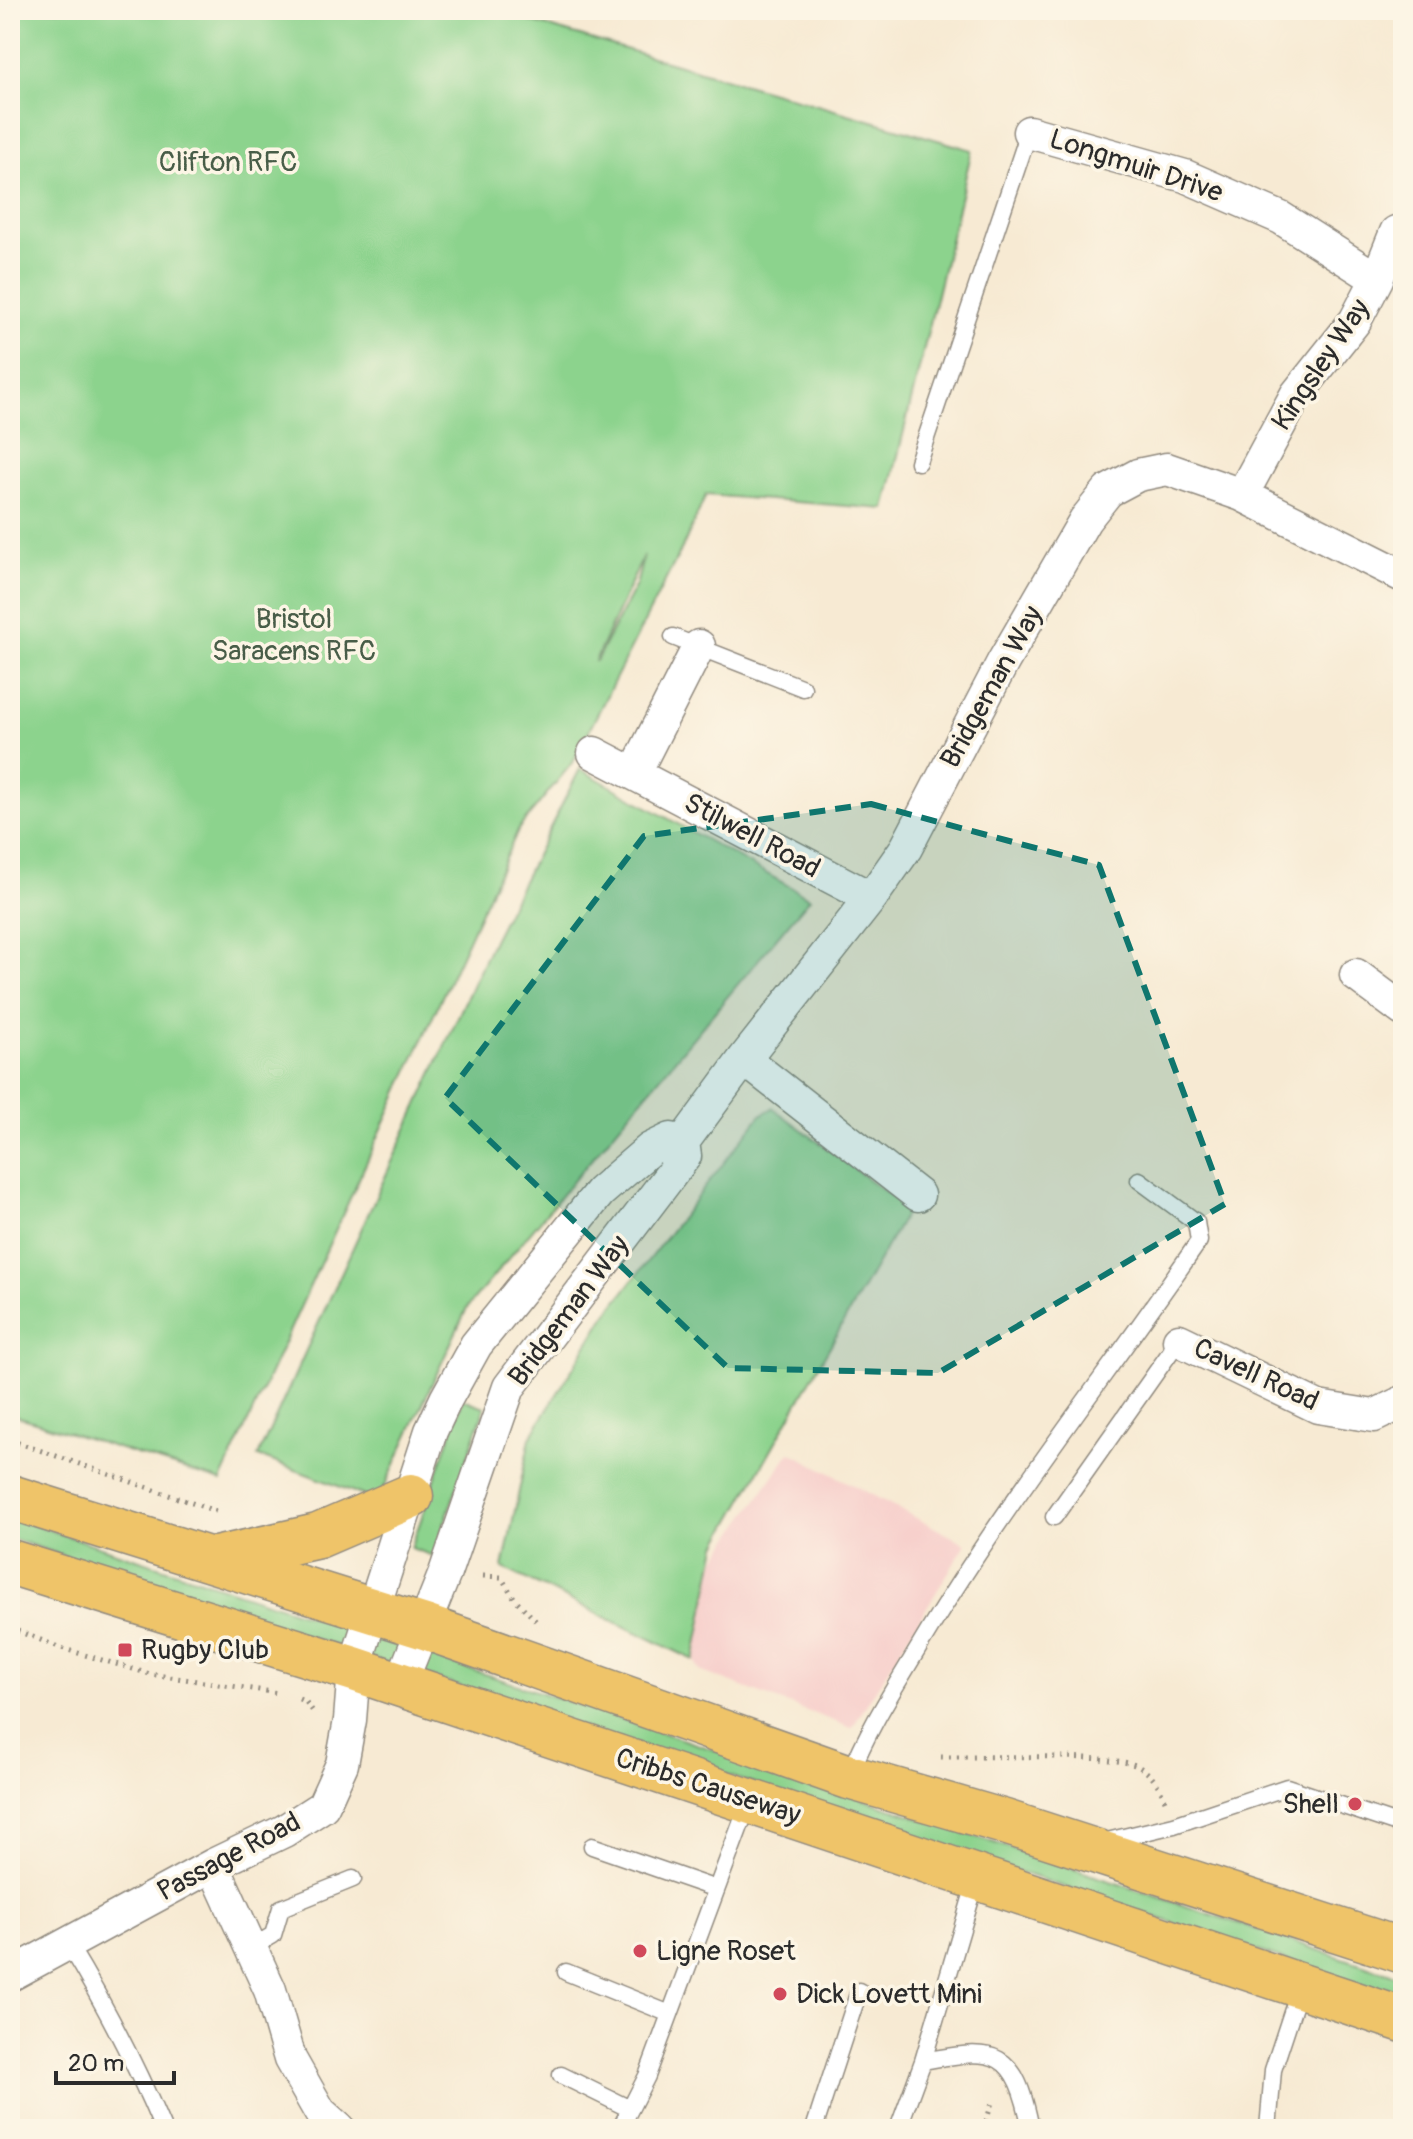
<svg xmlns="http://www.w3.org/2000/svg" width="1413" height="2139" font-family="Pangolin,sans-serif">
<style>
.built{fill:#f7d0cc}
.green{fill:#8cd38d;stroke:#5c7f5c;stroke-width:2;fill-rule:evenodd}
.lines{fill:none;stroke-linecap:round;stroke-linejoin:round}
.lane-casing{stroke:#918a7f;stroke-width:19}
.street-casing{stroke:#918a7f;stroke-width:35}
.primary-casing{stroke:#918a7f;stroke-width:47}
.path{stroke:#918a7f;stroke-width:5;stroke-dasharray:2 6;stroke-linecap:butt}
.lane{stroke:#fff;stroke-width:16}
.street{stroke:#fff;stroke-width:32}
.primary{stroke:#efc469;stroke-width:44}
.marked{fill:#0f766e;fill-opacity:0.2;stroke:#0f766e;stroke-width:6;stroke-dasharray:16 10;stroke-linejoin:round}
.poi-dot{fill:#d1495b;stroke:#fcf5e5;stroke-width:3}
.labels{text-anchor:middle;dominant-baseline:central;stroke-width:7;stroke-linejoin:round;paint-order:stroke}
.park-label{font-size:28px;fill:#485d48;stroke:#fcf5e5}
.street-label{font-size:28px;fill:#2b2b2b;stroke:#fcf5e5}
.poi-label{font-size:28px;fill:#2b2b2b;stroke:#fcf5e5;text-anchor:start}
</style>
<rect width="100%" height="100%" fill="#fcf5e5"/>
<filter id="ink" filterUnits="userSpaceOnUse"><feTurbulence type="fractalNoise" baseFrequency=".0125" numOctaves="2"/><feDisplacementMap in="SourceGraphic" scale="16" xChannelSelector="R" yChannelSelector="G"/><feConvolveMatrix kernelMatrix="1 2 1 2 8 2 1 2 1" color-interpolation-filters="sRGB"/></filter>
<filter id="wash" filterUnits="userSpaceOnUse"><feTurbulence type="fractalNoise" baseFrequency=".006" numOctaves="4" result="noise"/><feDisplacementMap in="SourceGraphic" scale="32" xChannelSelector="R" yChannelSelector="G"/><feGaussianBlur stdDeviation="1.8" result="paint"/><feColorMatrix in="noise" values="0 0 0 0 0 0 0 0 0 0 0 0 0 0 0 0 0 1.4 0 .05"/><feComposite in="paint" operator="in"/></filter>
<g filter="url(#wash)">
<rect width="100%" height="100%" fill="#f7ead3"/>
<!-- built -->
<path class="built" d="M790,1452l176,92 -114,184 -152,-57 -6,-11 19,-97z"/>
<!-- green -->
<path class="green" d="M10,10h481l481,140 -87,359 -179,-14 -20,45 -113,222 -54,66 -298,653 -211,-67zM644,555l-8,30 -40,76h-1z
M580,769l230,129 -343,410 -89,193 -120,-45 235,-516z
M773,1108l135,101 -191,336 -23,115 -191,-92 27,-130 75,-122 156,-201z
M463,1399l22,8 -52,149 -22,-8z
M10,1517l1393,461v21l-1393,-461z"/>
</g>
<g filter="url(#ink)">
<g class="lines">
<defs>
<path id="lane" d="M918,462l111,-330
M673,637l130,51
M1054,1517l125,-177
M850,1775c18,-47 46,-89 72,-133 84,-140 185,-267 277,-401l-3,-19 -57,-42
M1103,1842l71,-17 113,-38 116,39
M592,1846l124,43
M68,1944c36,59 68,121 95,185
M251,1948l22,-13 8,-27 72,-29
M566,1972l104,42
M923,2061c74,-14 92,-12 108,68
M561,2075l69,34
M620,2129l27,-53 102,-274
M814,2129l45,-138
M898,2129l25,-68 54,-183
M1268,2129l5,-59 27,-82"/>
<path id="street" d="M1029,132l156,44 96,42 96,61
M1242,495l54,-100 59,-74 22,-42 19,-47
M594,753l277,145
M634,774l65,-128
M1356,975l47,35
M744,1059l174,136
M1179,1340l139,67 56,9 29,-14
M400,1685l45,-112 64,-186 176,-231 -2,-14 61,-83 127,-161 35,-50 97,-186 82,-142 23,-29 30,-16 29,-6 75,26 161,81
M213,1865l57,125 20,69 30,53 19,17
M10,1975l203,-110 71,-34 39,-25 19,-42 8,-44 4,-51 77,-238 15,-32 30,-54 124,-153 50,-43 21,-10 12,3"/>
<path id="primary" d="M10,1497l415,130 424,150 156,45 398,129
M216,1559l102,-23 93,-40
M10,1562l344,107 1049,351"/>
</defs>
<!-- lane casing -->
<use href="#lane" class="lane-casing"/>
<!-- street casing -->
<use href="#street" class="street-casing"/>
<!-- primary casing -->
<use href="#primary" class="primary-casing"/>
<!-- path -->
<path class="path" d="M10,1440l211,73
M483,1576l18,1 14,22 21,22
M10,1628l51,20 89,26 129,19
M299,1699l7,3 9,12
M941,1757c37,1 173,-5 198,10 13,7 21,20 26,33
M984,2129l9,-30"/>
<!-- lane -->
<use href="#lane" class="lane"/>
<!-- street -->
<use href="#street" class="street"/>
<!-- primary -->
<use href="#primary" class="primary"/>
</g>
</g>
<!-- marked area -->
<path class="marked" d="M871,804l228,61 126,339 -287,169 -210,-5 -283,-270 199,-262z"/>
<!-- markers -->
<g class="poi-dot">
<rect x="117" y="1642" width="16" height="16" rx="4"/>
<circle cx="1355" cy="1804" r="8"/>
<circle cx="640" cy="1951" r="8"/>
<circle cx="780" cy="1994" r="8"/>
</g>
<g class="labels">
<!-- park labels -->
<g class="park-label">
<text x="228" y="162">Clifton RFC</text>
<text x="294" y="619">Bristol<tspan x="294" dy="32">Saracens RFC</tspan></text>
</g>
<!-- street labels -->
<g class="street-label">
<text transform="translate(1136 166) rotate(18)">Longmuir Drive</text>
<text transform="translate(1321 365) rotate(-56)">Kingsley Way</text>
<text transform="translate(992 687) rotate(-61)">Bridgeman Way</text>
<text transform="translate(752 836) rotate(28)">Stilwell Road</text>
<text transform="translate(569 1311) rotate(-53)">Bridgeman Way</text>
<text transform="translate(1256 1375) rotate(25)">Cavell Road</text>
<text transform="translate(708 1787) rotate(18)">Cribbs Causeway</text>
<text transform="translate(229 1857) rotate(-28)">Passage Road</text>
</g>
<!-- poi labels -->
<g class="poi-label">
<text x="141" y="1650">Rugby Club</text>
<text x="1339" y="1804" text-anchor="end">Shell</text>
<text x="656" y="1951">Ligne Roset</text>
<text x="796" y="1994">Dick Lovett Mini</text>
</g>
</g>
<!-- margin -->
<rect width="1413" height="2139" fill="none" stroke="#fcf5e5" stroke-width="40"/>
<!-- scale -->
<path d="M56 2071v12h118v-12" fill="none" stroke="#2b2b2b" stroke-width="4"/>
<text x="68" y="2071" font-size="24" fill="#2b2b2b" stroke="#fcf5e5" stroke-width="6" paint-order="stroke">20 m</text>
</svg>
